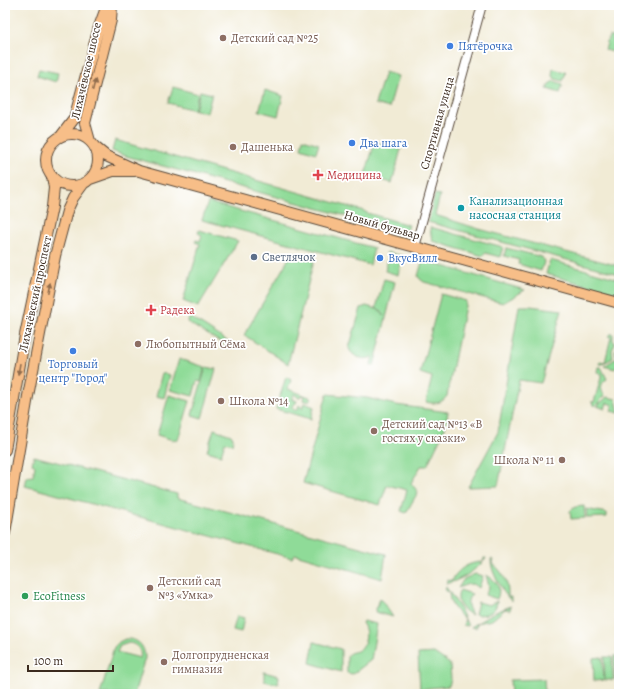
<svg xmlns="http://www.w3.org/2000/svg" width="624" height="699" font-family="Alegreya,serif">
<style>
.green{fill:#8fdb98;stroke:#65825b;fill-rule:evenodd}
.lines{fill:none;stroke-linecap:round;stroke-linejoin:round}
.minor-casing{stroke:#564739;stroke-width:10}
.major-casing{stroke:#564739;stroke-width:12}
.minor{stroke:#fff;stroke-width:8}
.major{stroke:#f7be88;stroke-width:10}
.oneway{fill:#906d4e}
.education-dot{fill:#8d6e63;stroke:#fff;stroke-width:1.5}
.shop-dot{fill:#3f7fe0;stroke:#fff;stroke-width:1.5}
.health-dot{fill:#e0444e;stroke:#fff;stroke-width:1.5}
.culture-dot{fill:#0f9aa8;stroke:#fff;stroke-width:1.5}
.service-dot{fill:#5c6f8a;stroke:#fff;stroke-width:1.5}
.leisure-dot{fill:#2e9e5b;stroke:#fff;stroke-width:1.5}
.labels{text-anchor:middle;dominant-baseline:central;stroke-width:3.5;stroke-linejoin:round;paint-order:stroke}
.education-label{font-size:12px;fill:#785e54;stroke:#fff;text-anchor:start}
.shop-label{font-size:12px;fill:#366cbe;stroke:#fff;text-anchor:start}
.street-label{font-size:12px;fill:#3b2a1e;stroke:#fff}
.health-label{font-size:12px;fill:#be3a42;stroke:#fff;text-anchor:start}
.culture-label{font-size:12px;fill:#0d838f;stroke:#fff;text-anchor:start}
.service-label{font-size:12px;fill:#4e5e75;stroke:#fff;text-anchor:start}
.leisure-label{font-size:12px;fill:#27864d;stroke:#fff;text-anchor:start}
</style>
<rect width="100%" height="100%" fill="#fff"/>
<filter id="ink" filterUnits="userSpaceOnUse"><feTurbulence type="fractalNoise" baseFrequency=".025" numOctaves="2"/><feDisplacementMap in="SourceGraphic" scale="8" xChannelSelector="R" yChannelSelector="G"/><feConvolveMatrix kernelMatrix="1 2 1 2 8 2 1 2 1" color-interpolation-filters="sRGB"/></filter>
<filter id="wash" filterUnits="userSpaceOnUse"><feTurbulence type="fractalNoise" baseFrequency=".012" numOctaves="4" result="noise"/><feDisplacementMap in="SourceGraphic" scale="16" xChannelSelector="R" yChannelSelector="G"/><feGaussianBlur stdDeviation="0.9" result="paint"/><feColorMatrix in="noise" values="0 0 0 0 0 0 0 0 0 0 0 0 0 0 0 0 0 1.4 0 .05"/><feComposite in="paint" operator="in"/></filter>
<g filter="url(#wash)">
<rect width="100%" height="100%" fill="#f1ebd5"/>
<!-- green -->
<path class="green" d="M609,36l4,1 -1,4 4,1 -3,10 -8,-2z
M39,69l19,4 -2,9 -19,-6z
M553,69l13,3 -3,9 -8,-2 -3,-5z
M385,72l13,4 -9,32 -14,-4z
M554,81l9,3 -3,9 -13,-4 2,-5z
M173,87l25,7 -4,16 -26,-7z
M265,90l18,6 -5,20 -19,-5z
M200,91l12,3 -5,19 -12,-3z
M303,139l16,5 -3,9 -15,-5z
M115,140l249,71 3,2 42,12 -3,9 -38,-10 -11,-5 -231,-63 -14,-5z
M375,142l26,7 -9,34 -27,-8z
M435,194l5,1 -5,20 44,14 140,37v8l-191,-52z
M208,202l166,46 -4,17 -168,-45z
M430,227l73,20 -3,10 -15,-4 -2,3 -51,-15z
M199,230l39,11 -40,66 -15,-6 17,-57 -5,-2 1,-2 4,1 2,-6 -4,-2z
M506,248l36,9 2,5 -3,9 -23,-7 1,-4 -15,-4z
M387,252l16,4 -5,19 -13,-4 4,-16 -3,-1z
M292,253l22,7 -26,104 -44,-29z
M550,260l69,19v15l-73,-20z
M422,262h7l96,28 -22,13 -79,-21 -4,-3 -2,-3z
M384,279l11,3 -21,84 -3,-1 2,-9c-6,6 -22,1 -24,-8l12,-40 5,-2 14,4 4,6 -2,-5 -6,-3z
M441,294l25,7 -19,95c-6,8 -12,8 -21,6l6,-25 -12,-4z
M519,306h11l32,4 -21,73 -22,-3 -21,106 -30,1 30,-55z
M190,317l42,27 -2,4 -43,-26z
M610,334h3v6l2,4 -3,6 1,8 -11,6h-3l1,-3 5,1 6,-25 -3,-1z
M619,346v18l-4,5 -11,-3 13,-8 -2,-7z
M179,359l26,8 -4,15 -4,-1 -4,15 -23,-6z
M206,367l10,2 -14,49 -10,-3z
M598,367h3l6,12c-7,4 -7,11 -2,17l-10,10 -4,-4h3l8,-28 -5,-2z
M162,373l8,2 -6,23 -8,-2z
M286,377l5,3 -3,9 24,9c-2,3 -6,4 -9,2l1,-3 -1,-1 -2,-1 -2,3 -5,-4 -2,5v1h3l2,1 -1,2 -4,3 2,4 4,-1 1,-4 3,3 1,-1v-3l2,-1 9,4 -3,12 -35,-10z
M327,394l40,4 29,7 52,7 -3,16 -18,38h-6l-10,17 7,9 -12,21 -5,-2 6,-21 -20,-5 -7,20 -77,-22z
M169,395l21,6 -12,39 -4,-1 -1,1 -16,-5z
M607,397l9,2 3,14 -8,-2 2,-6 -6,-2 -2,6 -8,-3z
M214,429l17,6 2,3 -1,6 -7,-2 -4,13 -14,-4z
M34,456l143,38v4l209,56 -4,25 -87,-25 -3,4 -267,-72 2,-9 6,-1 2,-10 -3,-3z
M584,506l1,12 -14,1 -1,-8 5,-4z
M586,509l21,4v4l-20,1z
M484,558h2l-1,2c-11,11 -23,20 -39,24l2,-4 4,1c5,-12 17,-19 31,-19z
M491,559l2,1 -1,3c11,9 17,19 16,34h3v4c-8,-8 -21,-30 -20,-42z
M475,574l8,2 -4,12c-7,-7 -13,-3 -21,0l6,-9z
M486,575c10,5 16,12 11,24l-12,-4 4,-8z
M446,587l14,21 8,18 -5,-1 2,-6c-9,-7 -16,-15 -16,-27l-4,-1z
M460,590l12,4c-7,7 -4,13 0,21 -10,-5 -18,-14 -12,-25z
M380,598l13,19 -18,-5z
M497,601c0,11 -12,16 -22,13l3,-12 11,3z
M511,606l-1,4 -5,-1 -13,11 -15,3 -1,5 -5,-1 22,-14z
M237,616l7,2 -3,14 -8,-2z
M363,621l14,3 -6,36 -18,14 -6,-1v-17c3,-5 7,-3 12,-6 8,-5 9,-20 3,-27z
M125,639c12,-1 20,6 20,19l-11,36h-34l14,-47 5,-5zM129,643c8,1 13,7 11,15l-23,-6 3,-6z
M314,642l27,7v23l-31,-9z
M434,653l16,11 1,15 -2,7 -29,3 -2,-35z
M614,656h5v24h-4z
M602,657l2,23 -10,1 -1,-23z
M604,657h8l1,23h-8z
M264,672l15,4 -1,8 -14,-3z
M544,679l1,15h-34l-1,-14z"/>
</g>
<g filter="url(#ink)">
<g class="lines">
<defs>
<path id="minor" d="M415,247l67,-242"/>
<path id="major" d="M46 160a26 26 0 1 1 52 0a26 26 0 1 1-52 0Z
M61,136l13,-17 25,-92 8,-22
M90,141l-5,-18 26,-103 1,-15
M95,147l11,9 33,15 480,132
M90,179l23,-8h22
M5,450l20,-115 27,-128 2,-19 -2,-12
M5,533l23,-137 27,-140 12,-45 6,-13 11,-15"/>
</defs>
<!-- minor casing -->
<use href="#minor" class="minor-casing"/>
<!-- major casing -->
<use href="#major" class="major-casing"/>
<!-- minor -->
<use href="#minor" class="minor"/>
<!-- major -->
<use href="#major" class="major"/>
</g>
<!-- one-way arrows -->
<defs><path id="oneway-solid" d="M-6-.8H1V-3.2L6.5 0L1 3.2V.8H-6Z"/></defs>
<g class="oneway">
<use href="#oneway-solid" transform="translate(94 85) rotate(-76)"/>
<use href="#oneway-solid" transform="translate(49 288) rotate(-78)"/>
<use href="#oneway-solid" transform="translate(19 369) rotate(100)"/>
</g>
</g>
<!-- markers -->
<g class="education-dot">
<circle cx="223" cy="38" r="4"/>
<circle cx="233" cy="147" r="4"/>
<circle cx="138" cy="344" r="4"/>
<circle cx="221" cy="401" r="4"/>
<circle cx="374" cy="431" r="4"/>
<circle cx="562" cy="460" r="4"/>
<circle cx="150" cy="588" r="4"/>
<circle cx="164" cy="662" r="4"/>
</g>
<g class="shop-dot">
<circle cx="450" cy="46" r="4"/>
<circle cx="352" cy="143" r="4"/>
<circle cx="380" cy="258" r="4"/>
<circle cx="73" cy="351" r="4"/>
</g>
<g class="health-dot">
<path d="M316 169h4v4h4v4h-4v4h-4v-4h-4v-4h4z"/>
<path d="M149 304h4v4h4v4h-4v4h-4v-4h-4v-4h4z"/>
</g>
<circle class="culture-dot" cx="461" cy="208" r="4"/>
<circle class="service-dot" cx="254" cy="257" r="4"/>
<circle class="leisure-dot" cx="25" cy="596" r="4"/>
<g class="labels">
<!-- education labels -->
<g class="education-label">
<text x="231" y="38">Детский сад №25</text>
<text x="241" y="147">Дашенька</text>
<text x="146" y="344">Любопытный Сёма</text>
<text x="229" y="401">Школа №14</text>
<text x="382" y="424">Детский сад №13 «В<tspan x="382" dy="14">гостях у сказки»</tspan></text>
<text x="554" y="460" text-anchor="end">Школа № 11</text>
<text x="158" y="581">Детский сад<tspan x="158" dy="14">№3 «Умка»</tspan></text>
<text x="172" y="655">Долгопрудненская<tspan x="172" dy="14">гимназия</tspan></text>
</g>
<!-- shop labels -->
<g class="shop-label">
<text x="458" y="46">Пятёрочка</text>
<text x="360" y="143">Два шага</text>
<text x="388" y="258">ВкусВилл</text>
<text x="73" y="364" text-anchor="middle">Торговый<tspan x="73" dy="14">центр "Город"</tspan></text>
</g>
<!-- street labels -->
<g class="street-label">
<text transform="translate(86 71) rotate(-77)">Лихачёвское шоссе</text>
<text transform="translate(437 123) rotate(-74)">Спортивная улица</text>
<text transform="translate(382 225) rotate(16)">Новый бульвар</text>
<text transform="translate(35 294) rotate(-78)">Лихачёвский проспект</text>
</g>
<!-- health labels -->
<g class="health-label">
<text x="327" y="175">Медицина</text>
<text x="160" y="310">Радека</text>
</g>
<!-- culture labels -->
<g class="culture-label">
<text x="469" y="201">Канализационная<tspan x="469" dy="14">насосная станция</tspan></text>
</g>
<!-- service labels -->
<g class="service-label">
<text x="262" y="257">Светлячок</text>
</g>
<!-- leisure labels -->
<g class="leisure-label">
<text x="33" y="596">EcoFitness</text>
</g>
</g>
<!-- margin -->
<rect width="624" height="699" fill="none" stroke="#fff" stroke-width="20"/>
<!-- scale -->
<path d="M28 665v6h85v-6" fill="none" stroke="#3b2a1e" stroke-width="2"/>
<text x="34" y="665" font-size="12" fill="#3b2a1e" stroke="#ffffff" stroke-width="3" paint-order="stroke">100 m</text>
</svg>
